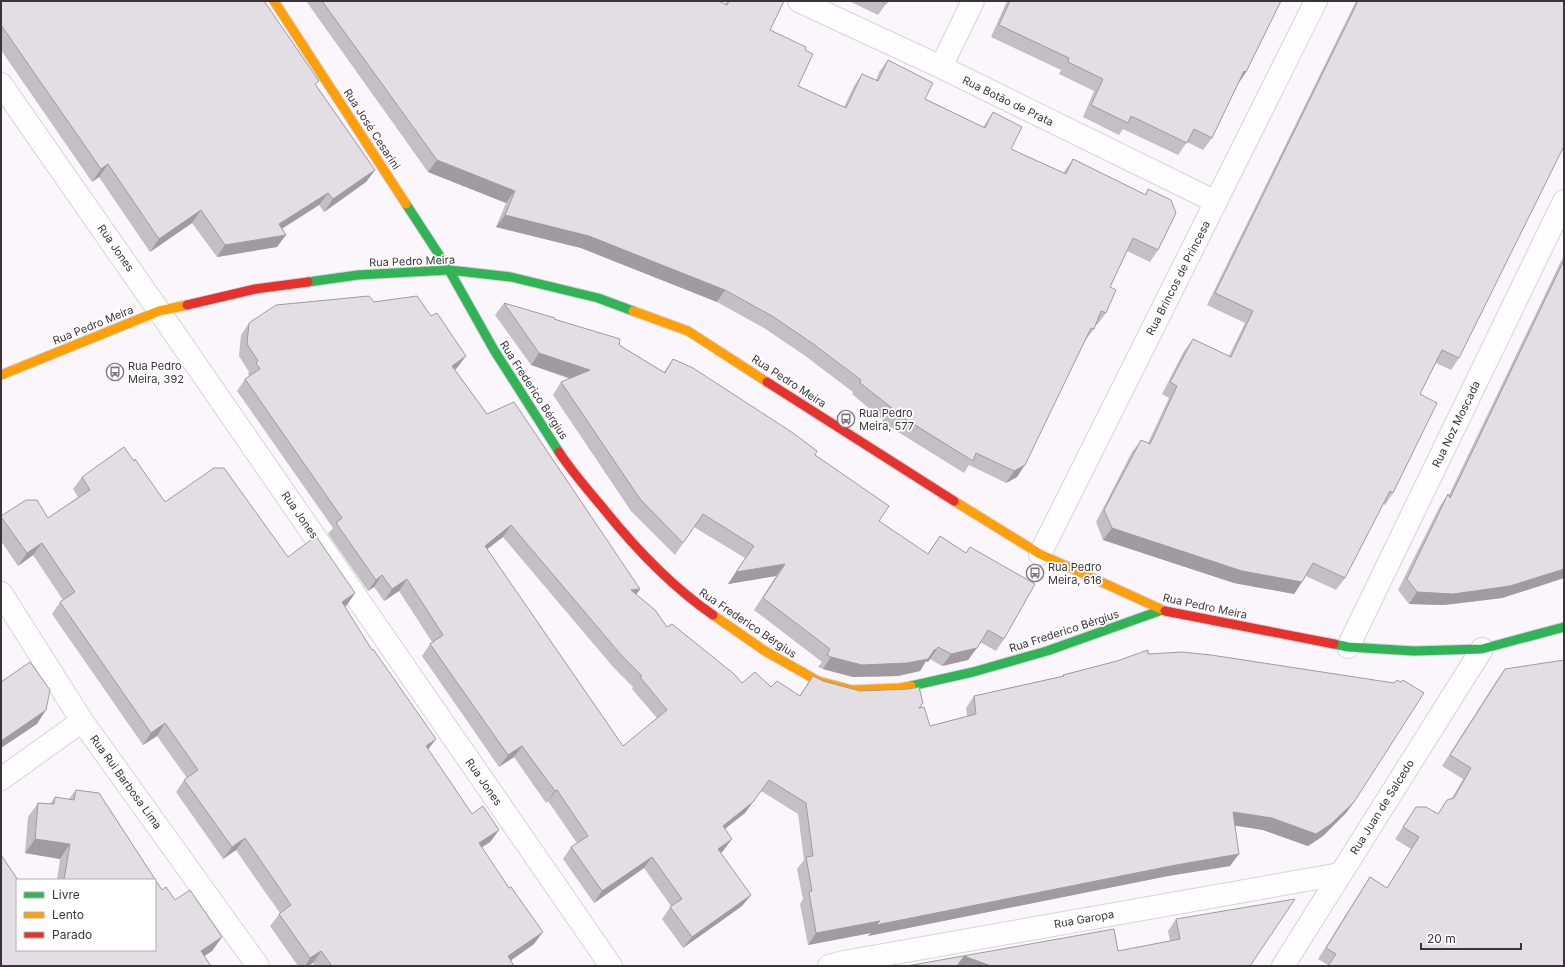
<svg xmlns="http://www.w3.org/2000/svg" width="1565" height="967" font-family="Inter,sans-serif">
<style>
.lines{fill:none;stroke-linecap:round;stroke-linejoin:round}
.street-casing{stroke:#d8d3d9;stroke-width:24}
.fast-casing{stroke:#d8d3d9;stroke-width:11}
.slow-casing{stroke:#d8d3d9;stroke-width:11}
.jam-casing{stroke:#d8d3d9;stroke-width:11}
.street{stroke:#fefefe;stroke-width:22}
.fast{stroke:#30b455;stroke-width:9}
.slow{stroke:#ff9f0a;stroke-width:9}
.jam{stroke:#e5322d;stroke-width:9}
.wall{fill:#c3bfc4;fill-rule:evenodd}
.shaded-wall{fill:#9f9ba0}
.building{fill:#e3dee4;stroke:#9f9ba0;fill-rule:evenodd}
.labels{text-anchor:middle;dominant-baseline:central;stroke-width:3.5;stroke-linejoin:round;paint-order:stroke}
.street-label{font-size:11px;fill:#3a333b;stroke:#fff}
.poi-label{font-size:11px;fill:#3a333b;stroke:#fff;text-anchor:start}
</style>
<rect width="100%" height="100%" fill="#fbf6fb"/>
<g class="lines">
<defs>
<path id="street" d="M799,1l142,66 275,135
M941,67l32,-66
M1,84l158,227 452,655
M1040,554l276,-553
M1,593l81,128 176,245
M1348,647l216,-446
M1,779l81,-58
M829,966l15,-4 496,-88
M1283,966l199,-317"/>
<path id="fast" d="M406,204l43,66 45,80 65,102
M308,282l50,-7 91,-5 62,7 87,21 35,13
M1334,644l14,3 66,4 68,-2 82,-22
M911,686l62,-14 74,-21 115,-41"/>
<path id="slow" d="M274,1l132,203
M633,311l55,20 79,51
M1,375l158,-64 28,-6
M954,501l86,53 125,57
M713,615l52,36 53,30 34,9 48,-2 11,-2"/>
<path id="jam" d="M187,305l68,-16 53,-7
M767,382l187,119
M559,452c13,20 29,38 44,56 32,40 68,78 110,107
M1165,611l169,33"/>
</defs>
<!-- street casing -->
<use href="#street" class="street-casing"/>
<!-- fast casing -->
<use href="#fast" class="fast-casing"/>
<!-- slow casing -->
<use href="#slow" class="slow-casing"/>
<!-- jam casing -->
<use href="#jam" class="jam-casing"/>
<!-- street -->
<use href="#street" class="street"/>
<!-- fast -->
<use href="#fast" class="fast"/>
<!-- slow -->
<use href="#slow" class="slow"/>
<!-- jam -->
<use href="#jam" class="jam"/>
</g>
<!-- wall -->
<path class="wall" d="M1,1l315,84 59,85 -9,12 -42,30 -5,-7 -37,24 -5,18 -60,10 -25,-34 -42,29 -51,-75 -7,5 -91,-132z
M306,1h412l7,3 2,-3h57l-14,29 35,20 -7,36 46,21 10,-21 8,-12 14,6 3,-8 9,-12 37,39 58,28 10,-15 18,37 52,24 10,-14 72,36 3,-6 10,61 -8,12 -23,-11 -17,36 -4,26 -9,12 -1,-1 -2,5 -9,12 -68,136 -11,6 -37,-18 -5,8 -82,-51 1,-2 -31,-26 1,-2 -49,-37 -40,-27 -47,-26 -136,-54 -85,-21 10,-24 -78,-31z
M849,1h39l-10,14z
M1007,1h274l-35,71 -8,12 -26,54 -9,12 -16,-8 -9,13 -55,-26 -4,6 -36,-18 11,-26 -35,-17 2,-4 -70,-33z
M1356,1h208l-105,357 -8,12 -15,-7 -16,31 -27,99 -8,12 -2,-1 -38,74 -9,12 -30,-14 -12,18 -60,-11 -131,-43 -7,-18 36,-70 9,-12 7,3 21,-45 -7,-4 22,-43 9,-12 36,17 16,-33 -38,-18z
M1564,255v323l-62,20 -58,7 -35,-1 -11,-14 42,-84 8,-12 1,1z
M374,302l83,66 -2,2 32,44 153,175 -4,6 31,32 75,56 29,4 28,9 14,-20 10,5 37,10 63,12 -3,5 10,18 37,-10 -1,-8 8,-12 89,-20v-1l85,-21 206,148 -8,11 -23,23 -15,10 -45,-16 -29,-5 -4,41 -62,10 -300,60 3,-3 -63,12 -8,-41 3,-5 -6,-30 7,-9 -6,-46 -37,-23 -16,22 -20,16 -2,22 -3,2 31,42 -9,11 -59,42 -21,-29 9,-13 -27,-38 -50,35 -31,-44 8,-12 6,-4 -29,-42 -2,2 -32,-46 -15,10 -77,-111 8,-12 2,-2 -33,-51 -15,10 -10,-14 -6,4 -40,-57 5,-6 -96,-137 8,-12 4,-3 -1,-2 1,-2 -10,-16 2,-21 8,-12zM503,537l111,131 19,19 -1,2 25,29 -34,28 -136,-197z
M504,303l50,16 65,26 45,27 9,-13 142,96 64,66 49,33 12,-18 64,103 -8,12 -16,-9 -12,18 -26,6 -12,-7 -2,3 -2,-1 -6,10 -22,5 -45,1 -30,-8 -5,-2 4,-5 -68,-52 22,-34 -48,8 17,-26 -51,-31 -19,28 -44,-44 -78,-116 8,-13 9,-3 -39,-14 -36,-50z
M82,477l83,25 123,55 67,36 -8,12 -2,2 83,143 44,64 27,16 -9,12 -8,5 52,97 -23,16 3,6h-199l-2,-3 -5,3h-10l-28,-40 10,-13 -15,-21 -29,-42 -13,9 -47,-67 8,-12 3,-2 -30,-42 -14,9 -91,-131 8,-12 3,-2 -30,-45 -15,11 -17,-25v-25l47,2 30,-21 -5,-8z
M1505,669l59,297h-237l1,-1 -10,-6 44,-70 8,-12 17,11 24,-39 -16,-10 21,-32 22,7 9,-14 5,-2 11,-19 -21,-13 55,-86z
M76,790l23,3 63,97 4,-3 9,13 15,-10 32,47 -10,14 -8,5 7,10h-210v-111l17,25h-1v70h138v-70h-98l3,-21 -35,-6 3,-36 10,-14 12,1 5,-7 14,2z
M1176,919l74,47 -132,-15 52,-10 -2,-10z"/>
<!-- shaded-wall -->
<path class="shaded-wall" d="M1244,71l2,1 -8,12z
M437,160l78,31 -9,12 -78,-31z
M108,164l-9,13 -7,5 9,-13z
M375,170l-9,12 -42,30 9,-13z
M328,193l-9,12 -49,31 9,-12z
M201,210l-9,13 -42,29 9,-13z
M505,215l84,21 136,54 -8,12 -136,-54 -85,-21z
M286,235l-9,12 -60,10 8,-12z
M539,353l51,17 -8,12 -51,-17z
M466,356l-9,12 -14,9 9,-11z
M1025,465l-8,12 -11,6 8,-12z
M511,525l-8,12 -26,20 8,-11z
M1112,528l190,54 -8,12 -60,-11 -131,-43z
M42,543l-9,12 -15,11 9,-13z
M785,564l-9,12 -48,8 8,-12z
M1564,569v9l-62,20 -58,7 -35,-1 8,-12z
M382,575l-8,12 -6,4 8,-11z
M407,579l-8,12 -15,10 8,-12z
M640,589l-8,11 -1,-10z
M355,593l-8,12 -14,10 9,-13z
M977,648l-9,12 -26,6 9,-12z
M935,649l1,1 -8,12 -2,-1 -6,10 -22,5 -45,1 -30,-8 8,-12z
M46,710l-9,14 -36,24v-7z
M165,723l-8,13 -14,9 8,-12z
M436,739l-9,12 -1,-5z
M522,746l-8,11 -15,10 9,-12z
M769,780l-24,33 -31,24 9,-11z
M557,790l-9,11 -2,2 9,-12z
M1354,802l-8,11 -23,23 -15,10 -45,-16 -39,-6 9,-12z
M499,830l-9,12 -20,13 9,-12z
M245,838l-9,12 -13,9 9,-12z
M35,839l35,5 -10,15 -35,-6z
M732,839l-9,12 -13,10 8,-12z
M1239,854l-9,12 -62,10 -300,60 3,-3 -63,12 8,-12 360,-68z
M652,857l-8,11 -50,35 8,-12z
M751,895l-9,11 -59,42 9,-11z
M543,932l-9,12 -31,22 5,-10z
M222,937l-10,14 -21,14 10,-14z
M321,951l-8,12 -5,3h-3l5,-8z
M964,956l27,10h-34z"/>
<!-- building -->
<path class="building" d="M1,1h263l55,80 -4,3 60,86 -42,29 -5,-6 -49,31 7,11 -61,10 -24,-35 -42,29 -51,-75 -7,5 -100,-144z
M322,1h396l9,4 2,-4h55l-14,29 36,17 -1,3 8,4 -15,32 48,22 16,-34 16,7 10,-21 45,23 -8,16 60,29 8,-16 29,15 -11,22 55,25 7,-15 73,36 2,-6 23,11 5,13 -18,37 -25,-12 -23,49 6,3 -10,23 -5,-2 -7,18 -3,-1 -66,137 -11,6 -38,-18 -3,8 -82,-51 1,-2 -32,-25 1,-3 -49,-37 -40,-27 -47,-26 -136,-54 -84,-21 10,-24 -78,-31z
M881,1h7l-2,3z
M1010,1h271l-35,71 -2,-1 -32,67 -18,-9 -7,14 -56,-27 -3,7 -37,-18 12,-26 -35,-17 1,-4 -70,-33z
M1358,1h206v145l-105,212 -17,-8 -22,44 17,9 -44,90 -3,-2 -45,87 -32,-15 -11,19 -60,-11 -130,-43 -8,-18 37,-70 9,4 27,-58 -7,-4 23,-43 38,18 22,-46 -38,-18z
M1564,260v309l-54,17 -57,8 -36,-2 -10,-13 41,-85 2,4z
M369,296l5,6 43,-6 14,20 6,-3 29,43 -14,10 35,48 27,-12 126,187 -9,1 24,20 12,17 5,-3 62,50 8,9 13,-11 16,15 6,-6 23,15 13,-20 10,5 37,10 49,-2 10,-2 4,16 -4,5 5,-1 6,19 46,-12 -2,-18 90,-20 -1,-1 54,-14 31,-11v4l34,-2 29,3 183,28 3,-3 4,2 2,-2 21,13 -70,109 -23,22 -15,10 -44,-16 -39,-6 6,42 -63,11 -300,60 4,-4 -64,12 -7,-41 3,-1 -6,-34 7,-1 -7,-53 -37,-23 -16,22 -30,24 9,13 -14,10 33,46 -59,42 -22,-30 12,-8 -30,-42 -50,34 -31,-44 17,-11 -31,-46 -2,1 -33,-45 -14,9 -78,-111 13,-9 -36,-56 -15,10 -10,-14 -6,5 -40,-57 6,-5 -97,-139 15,-10 -4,-6 2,-2 -11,-17 2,-21 27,-18zM511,525l111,131 20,20 -2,1 27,33 -44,36 -138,-200z
M504,303l51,15 -1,1 66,20 -1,6 46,28 8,-14 20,9 100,65 24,18 -2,4 74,51 -10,15 49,33 12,-18 26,17 4,-6 65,37 -31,55 -16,-9 -11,18 -26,6 -13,-7 -2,3 -1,-1 -7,10 -21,4 -45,2 -31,-8 -4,-2 3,-6 -67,-51 22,-34 -49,8 18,-26 -51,-32 -20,29 -43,-44 -79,-117 29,-12 -51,-17z
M124,447l10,14 1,-2 30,43 49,-34h10l64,89 28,-21 39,57 -13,9 30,48 1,-1 63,90 -10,7 46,68 11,-8 16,24 -20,13 30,45 2,-1 32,45 -35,24 6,10h-182l-11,-15 -11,7 -31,-44 12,-9 -17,-25 -29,-42 -13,9 -48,-67 14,-10 -33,-47 -14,10 -91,-131 15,-10 -33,-49 -15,10 -26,-36v-1l25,-16h11l11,18 42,-28 -8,-13z
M1564,660v306h-236l8,-12 -10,-6 44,-71 17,11 32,-51 -16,-10 13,-20h10l12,7 9,-14 7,-2 17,-30 -21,-13 55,-86z
M30,662l20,28 -4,20 -45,31v-59z
M76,790l23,3 63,97 4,-3 9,13 15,-10 32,47 -21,14 10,15h-210v-111l17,25h-1v70h138v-70h-91l6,-36 -35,-5 3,-36 16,1 1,-7 19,3z
M1295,899l-45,67h-259l-27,-10 -7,10h-50l207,-37 4,22 62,-12 -4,-20z"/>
<!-- icons -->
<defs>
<symbol id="bus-ring" viewBox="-11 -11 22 22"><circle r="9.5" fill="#fff" stroke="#7e777e" stroke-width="1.5"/><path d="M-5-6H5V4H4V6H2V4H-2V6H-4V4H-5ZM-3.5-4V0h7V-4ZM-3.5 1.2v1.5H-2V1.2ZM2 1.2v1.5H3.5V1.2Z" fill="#7e777e"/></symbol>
</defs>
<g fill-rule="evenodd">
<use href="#bus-ring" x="105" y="362" width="20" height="20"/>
<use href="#bus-ring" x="836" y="409" width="20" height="20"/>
<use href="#bus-ring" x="1025" y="563" width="20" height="20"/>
</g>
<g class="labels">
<!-- street labels -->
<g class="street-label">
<text transform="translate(1008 101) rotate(26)">Rua Botão de Prata</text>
<text transform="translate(372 129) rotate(57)">Rua José Cesarini</text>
<text transform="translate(116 248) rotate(55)">Rua Jones</text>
<text transform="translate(412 261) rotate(-2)">Rua Pedro Meira</text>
<text transform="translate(1178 278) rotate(-63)">Rua Brincos de Princesa</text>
<text transform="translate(93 325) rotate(-22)">Rua Pedro Meira</text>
<text transform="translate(789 381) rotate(33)">Rua Pedro Meira</text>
<text transform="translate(534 390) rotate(57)">Rua Frederico Bérgius</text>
<text transform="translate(1456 424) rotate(-64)">Rua Noz Moscada</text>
<text transform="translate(300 515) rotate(55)">Rua Jones</text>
<text transform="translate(1205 606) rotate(12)">Rua Pedro Meira</text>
<text transform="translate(748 623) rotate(34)">Rua Frederico Bérgius</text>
<text transform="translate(1064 631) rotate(-18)">Rua Frederico Bérgius</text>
<text transform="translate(126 782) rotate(54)">Rua Rui Barbosa Lima</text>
<text transform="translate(484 782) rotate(55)">Rua Jones</text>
<text transform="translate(1382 807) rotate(-58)">Rua Juan de Salcedo</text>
<text transform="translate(1084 919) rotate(-10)">Rua Garopa</text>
</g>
<!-- poi labels -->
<g class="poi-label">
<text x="128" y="366">Rua Pedro<tspan x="128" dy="13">Meira, 392</tspan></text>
<text x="859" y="413">Rua Pedro<tspan x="859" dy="13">Meira, 577</tspan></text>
<text x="1048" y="567">Rua Pedro<tspan x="1048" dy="13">Meira, 616</tspan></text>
</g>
</g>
<!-- border -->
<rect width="1565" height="967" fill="none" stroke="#3a333b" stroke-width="4"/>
<!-- legend -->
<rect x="16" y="879" width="140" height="72" fill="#ffffff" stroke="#b0adb1"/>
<rect x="24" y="892" width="20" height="6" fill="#30b455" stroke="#b0adb1"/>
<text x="52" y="899" font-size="12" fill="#3a333b">Livre</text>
<rect x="24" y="912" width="20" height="6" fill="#ff9f0a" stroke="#b0adb1"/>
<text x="52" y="919" font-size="12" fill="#3a333b">Lento</text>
<rect x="24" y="932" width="20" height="6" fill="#e5322d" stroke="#b0adb1"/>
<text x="52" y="939" font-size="12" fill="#3a333b">Parado</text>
<!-- scale -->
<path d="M1421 943v6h100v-6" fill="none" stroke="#3a333b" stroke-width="2"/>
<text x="1427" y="943" font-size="12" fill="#3a333b" stroke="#ffffff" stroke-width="3" paint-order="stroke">20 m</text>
</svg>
